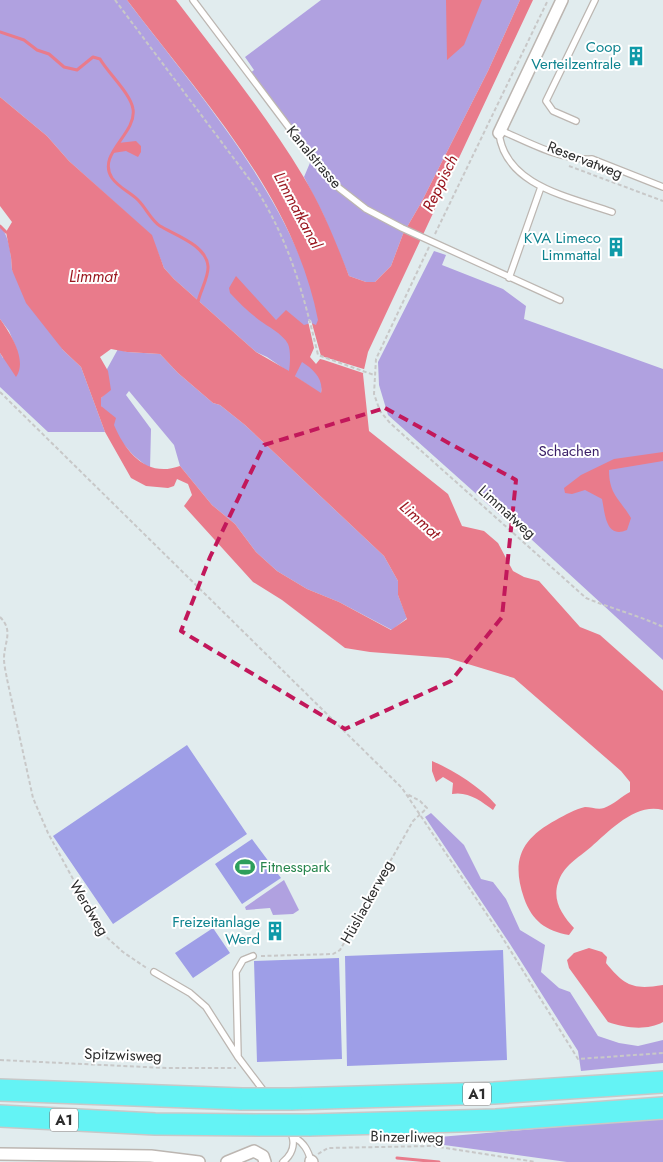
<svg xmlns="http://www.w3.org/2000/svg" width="663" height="1162" font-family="Jost,sans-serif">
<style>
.green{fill:#b0a1e0}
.pitch{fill:#9e9ee7}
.water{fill:#e97b8b;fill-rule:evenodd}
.pier{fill:#e1ecee}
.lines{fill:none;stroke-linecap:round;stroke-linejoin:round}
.stream{stroke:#e97b8b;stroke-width:3}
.service-casing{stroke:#bcb6b1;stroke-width:8}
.minor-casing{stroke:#bcb6b1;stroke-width:14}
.motorway-casing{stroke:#c8c8c8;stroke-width:24}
.path{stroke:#c8c8c8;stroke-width:2;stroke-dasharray:4 2.5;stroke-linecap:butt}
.service{stroke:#fff;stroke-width:5.5}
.minor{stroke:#fff;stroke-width:11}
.motorway{stroke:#64f3f5;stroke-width:21}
.motorway-bridge-casing{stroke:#c8c8c8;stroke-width:24;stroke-linecap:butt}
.motorway-bridge{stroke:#64f3f5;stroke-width:21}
.marked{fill:none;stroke:#c2185b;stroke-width:4;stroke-dasharray:10 6;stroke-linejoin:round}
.labels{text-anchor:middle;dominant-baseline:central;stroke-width:4;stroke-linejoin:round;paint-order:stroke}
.shield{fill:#fff;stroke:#6c6c6c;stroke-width:1}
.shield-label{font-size:14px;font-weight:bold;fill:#2d2d2d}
.culture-label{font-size:15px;fill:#0d838f;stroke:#fff;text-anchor:end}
.street-label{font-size:15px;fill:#2d2d2d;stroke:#fff}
.park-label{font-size:15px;fill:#3b2068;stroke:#fff}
.leisure-label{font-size:15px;fill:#27864d;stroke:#fff;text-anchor:start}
.water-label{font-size:16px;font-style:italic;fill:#99161f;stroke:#fff}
</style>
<rect width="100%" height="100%" fill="#e1ecee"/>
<!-- green -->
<path class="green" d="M0,0h127c78,104 217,254 194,394l-54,-37 -11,-5 -82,-73 -10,-11 -13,-33 -82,-74 -22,-25 -47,-39z
M321,0h199l-32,71 -67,132 -18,31 -12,32 -16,16h-9l-17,-6 -26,-62 -19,-37 8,-19 -63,-84 5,-4 -9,-13z
M0,226c10,11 11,29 12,44l51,80 18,17 24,65h-57l-48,-45v-34l3,5 14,-8 -8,-19 -9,-12z
M434,251l12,4 -4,10 61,24 23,17 -2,13 139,50v291l-132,-121 -30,-23 -113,-101 -9,-30 -1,-23z
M118,349l9,3 33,2 18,19 35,30 7,2 25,20 139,131 14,25v14l9,23 -15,12 -53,-28 -32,-13 -30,-18 -21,-19 -21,-28 -23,-19 -32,-39 -6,-21 -45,-54 -3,4 25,34 -1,40 -17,-14 -13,-15 -19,-34v-8l5,-5 1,-24z
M431,813l33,32 17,34 12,3 13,17 14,31 25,15 -4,27 18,16 11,4 28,44 21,7 19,3 25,-6v23l-82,8 -3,-20 -68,-107 -85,-127z
M284,880l15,30 -6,4 -20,1 -3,-7 -24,2 -1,-3z
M663,1118v44h-96l-123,-17 -5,-8z"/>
<!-- pitch -->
<path class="pitch" d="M187,745l60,89 -134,90 -60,-88z
M252,839l29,39 -39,26 -27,-40z
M213,928l17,25 -37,25 -18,-25z
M503,950l4,110 -160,6 -2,-110z
M339,958l3,101 -85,3 -3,-101z"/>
<!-- water -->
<path class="water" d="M127,0h49c43,57 90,114 127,176 19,31 33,66 46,100l17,6h9l16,-16 12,-32 18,-31 67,-132 32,-71h13l-165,352 -5,22 6,57 79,63 14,32 22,5 14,12 15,28 11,6 15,4 41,46 20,8 63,56v119c-27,-8 -54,21 -72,37 -13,11 -28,19 -33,36 -6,18 5,33 16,45l-5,7c-23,-4 -37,-14 -45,-37 -13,-38 -3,-59 32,-78 9,-5 19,-11 29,-13 6,0 13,3 19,1 9,-3 18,-12 26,-16v-10l-9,-11 -107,-93 -66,-20 -78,-6 -25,-4 -63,-48 -29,-18 -69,-76 8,-11 -4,-11 -11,-5 -3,7 -6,2 -22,-2 -15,-8 -26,-46 -24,-65 -18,-17 -37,-47 -14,-33 -1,-13 -5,-25 6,-10 -12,-16v-109l47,39 22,25 83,74 12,33 10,11 82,73 33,19c1,-6 2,-21 -1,-27 -5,-10 -21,-18 -29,-24 -10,-8 -20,-17 -29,-27l-1,-5 7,-12 40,44 10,-10 18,15 7,-2 5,2 2,-5c-24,-124 -117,-222 -191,-320zM111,349l16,3 33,2 18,19 35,30 7,2 25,20 139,131 14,25v14l9,24 -16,11 -52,-28 -32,-13 -30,-18 -21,-19 -21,-28 -23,-19 -32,-39c-33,12 -54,-13 -66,-41l2,-7 -15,-12v-8l10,-8 -3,-19 -8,-14zM302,362c11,7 22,17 19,31l-26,-17z
M446,0h36l-18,45 -17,15z
M136,141l5,5v6l-3,5 -12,-6 -13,2 5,-10z
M0,319c10,14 28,41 16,58l-16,-24z
M663,452v9l-54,9c0,25 11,29 22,48l-4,12c-21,9 -22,-16 -25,-31l-17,-9 -13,4 -7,-1 -1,-5 17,-13 33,-16z
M432,761c21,9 50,27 64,44l-3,5c-12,-9 -25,-19 -41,-16l1,-11 -10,-6 -7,5 -4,-11z
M589,948l13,4 5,5 -1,6c19,23 27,27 57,22v37c-16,9 -38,6 -55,0l-39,-54 -2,-8 7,-7z"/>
<!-- pier -->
<path class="pier" d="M311,320l10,36 46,14 -1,4 -42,-14 -4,-1 -4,5 -6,-7 4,-9 -6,-27z"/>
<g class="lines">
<!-- stream -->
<path class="stream" d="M0,32l24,8 13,10 12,4 15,13 13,3 16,-13 7,2c8,14 31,35 33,50 4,25 -37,45 -21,69 7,10 18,14 26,22 8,8 13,20 22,26 15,9 46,19 48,40 1,11 -8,25 -10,36
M0,226l6,6
M397,1158l42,4"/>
<defs>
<path id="service" d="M193,0l119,158 27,30 27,21 36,19 158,72
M576,121l-23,-10 -7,-10 49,-101
M500,130c28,12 62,31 92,29l71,28
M499,133c6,53 71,64 113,79
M509,278l32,-91
M154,972l36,21 16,14 32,50 28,37
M238,1057l-2,-85 7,-12 10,-4
M294,1137c10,6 14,13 17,24
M283,1162c11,-9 13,-21 6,-33"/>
<path id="minor" d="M499,133l63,-133
M0,1154l151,2 48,6
M311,1161l1,1
M227,1162l27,-11 9,5 2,6"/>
<path id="motorway" d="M0,1090l242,9
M291,1099l203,-6 169,-11
M0,1116l155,8 105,1
M309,1125l187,-5 167,-12"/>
</defs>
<!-- service casing -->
<use href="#service" class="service-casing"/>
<!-- minor casing -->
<use href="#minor" class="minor-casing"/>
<!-- motorway casing -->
<use href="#motorway" class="motorway-casing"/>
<!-- path -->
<path class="path" d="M115,0l138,184c36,55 50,108 65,171l56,20
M569,166l94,35
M435,234l113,-234
M429,247l-53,112 -2,35 6,17 10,12 196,175c26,11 52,17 77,29
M0,392l402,396 100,149 76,122 85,-6
M0,617c14,14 4,25 4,42 0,6 2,14 3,20l26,119 15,35 55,101 20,18 25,17
M261,956l72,-2 7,-4 73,-129 14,-13 -7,-7 -13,-7
M0,1060l166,8h70
M318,1154l10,-6 105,-2 103,16"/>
<!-- service -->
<use href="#service" class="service"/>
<!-- minor -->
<use href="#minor" class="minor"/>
<!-- motorway -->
<use href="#motorway" class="motorway"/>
<defs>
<path id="motorway-bridge" d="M242,1099h49
M260,1125h49"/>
</defs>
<!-- motorway-bridge casing -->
<use href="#motorway-bridge" class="motorway-bridge-casing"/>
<!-- motorway-bridge -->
<use href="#motorway-bridge" class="motorway-bridge"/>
</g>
<!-- marked area -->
<path class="marked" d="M385,408l131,72 -14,137 -51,64 -106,48 -164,-98 29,-74 54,-112z"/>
<!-- icons -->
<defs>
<symbol id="building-bare" viewBox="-9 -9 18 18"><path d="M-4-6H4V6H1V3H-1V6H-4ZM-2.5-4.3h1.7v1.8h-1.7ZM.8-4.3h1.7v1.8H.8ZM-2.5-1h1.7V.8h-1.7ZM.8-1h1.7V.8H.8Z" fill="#0f9aa8" stroke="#fff" stroke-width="2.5" paint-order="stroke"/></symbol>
<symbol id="stadium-bare" viewBox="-9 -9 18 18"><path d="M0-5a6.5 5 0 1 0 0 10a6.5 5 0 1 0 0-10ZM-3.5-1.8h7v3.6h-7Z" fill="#2e9e5b" stroke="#fff" stroke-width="2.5" paint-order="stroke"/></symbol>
</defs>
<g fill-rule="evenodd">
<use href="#building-bare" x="622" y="42" width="28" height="28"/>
<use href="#building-bare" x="602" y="233" width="28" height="28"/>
<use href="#stadium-bare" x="231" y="853" width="28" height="28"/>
<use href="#building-bare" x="261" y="917" width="28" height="28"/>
</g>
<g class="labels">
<!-- shield labels -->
<g class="shield">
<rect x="463" y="1082.5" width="28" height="23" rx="4"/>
<rect x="50" y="1108.5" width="28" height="23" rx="4"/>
</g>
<g class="shield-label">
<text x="477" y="1094">A1</text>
<text x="64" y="1120">A1</text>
</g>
<!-- culture labels -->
<g class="culture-label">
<text x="621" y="47">Coop<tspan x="621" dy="17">Verteilzentrale</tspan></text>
<text x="601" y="238">KVA Limeco<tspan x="601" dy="17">Limmattal</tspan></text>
<text x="260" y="922">Freizeitanlage<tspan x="260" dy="17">Werd</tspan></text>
</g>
<!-- street labels -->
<g class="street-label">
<text transform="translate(314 157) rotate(50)">Kanalstrasse</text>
<text transform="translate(585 160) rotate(21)">Reservatweg</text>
<text transform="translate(507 512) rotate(42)">Limmatweg</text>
<text transform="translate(367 902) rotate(-61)">Hüsliackerweg</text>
<text transform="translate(89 908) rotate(59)">Werdweg</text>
<text transform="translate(123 1055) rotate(2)">Spitzwisweg</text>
<text transform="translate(407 1137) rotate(1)">Binzerliweg</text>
</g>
<!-- park labels -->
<g class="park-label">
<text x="569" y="451">Schachen</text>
</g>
<!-- leisure labels -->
<g class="leisure-label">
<text x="260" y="867">Fitnesspark</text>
</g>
<!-- water labels -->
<g class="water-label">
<text transform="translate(440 183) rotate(-64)">Reppisch</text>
<text transform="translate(298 210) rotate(62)">Limmatkanal</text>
<text x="93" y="276">Limmat</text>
<text transform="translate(420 520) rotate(42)">Limmat</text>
</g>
</g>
</svg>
